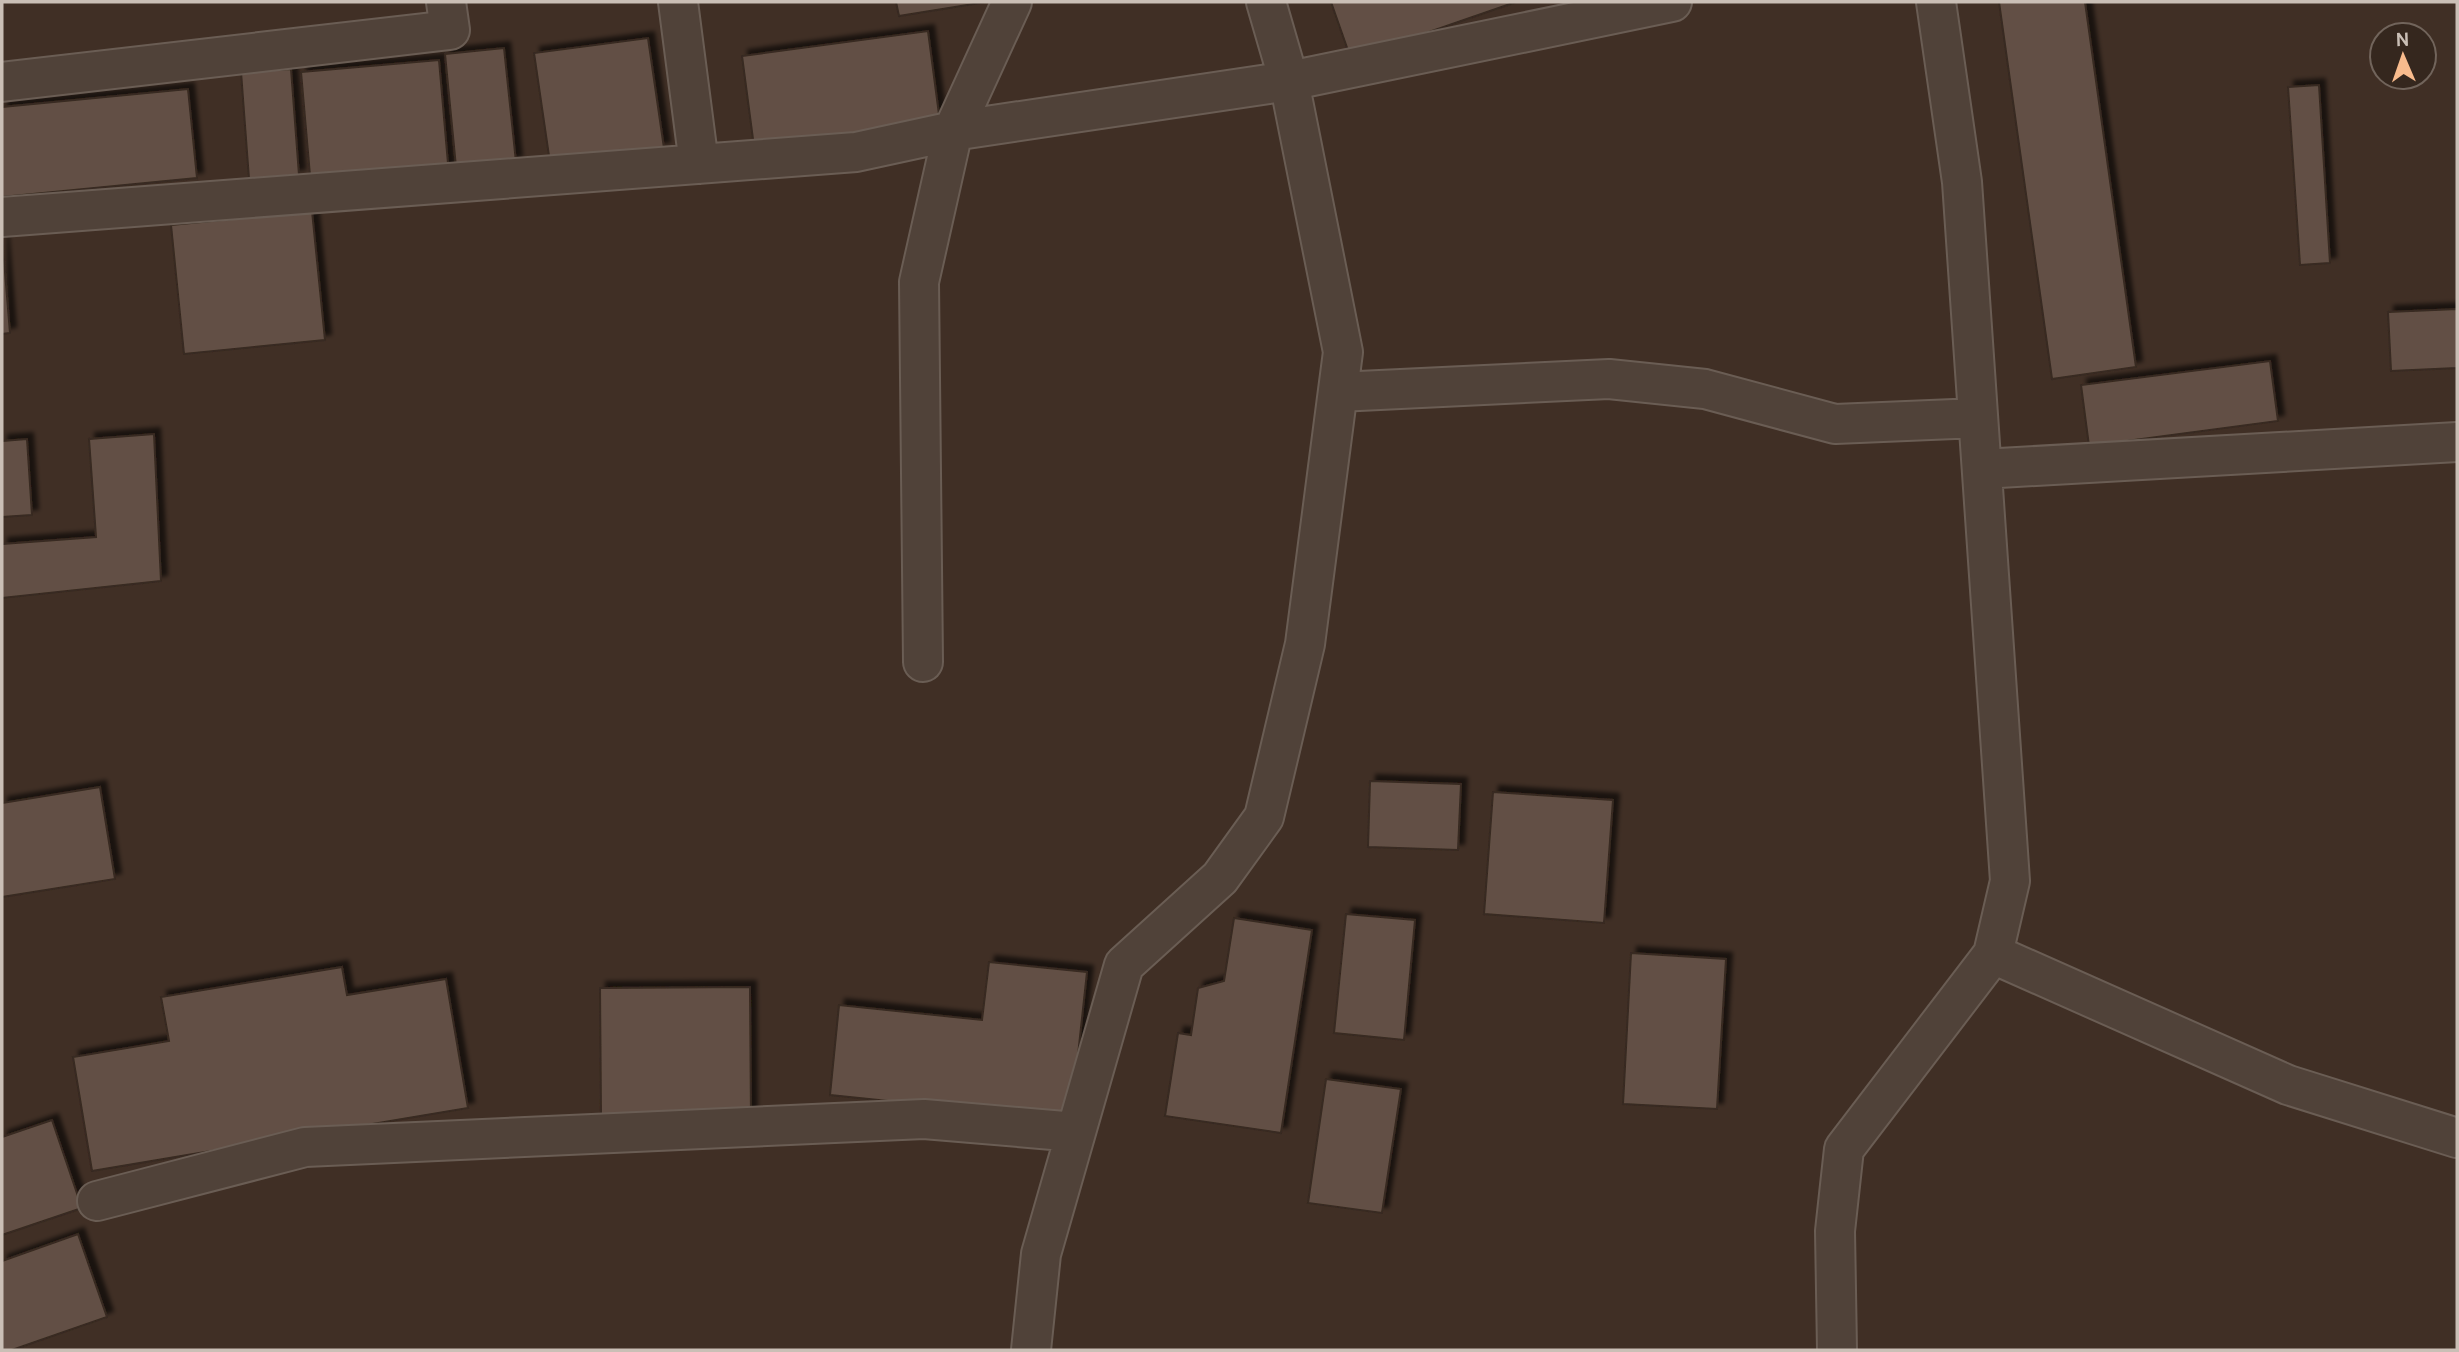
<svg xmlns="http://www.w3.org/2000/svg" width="2459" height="1352" font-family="Cabin,sans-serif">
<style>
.building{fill:#625044;stroke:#372920;stroke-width:2;filter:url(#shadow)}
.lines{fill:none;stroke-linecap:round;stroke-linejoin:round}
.minor-casing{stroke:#6a5d54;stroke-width:42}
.minor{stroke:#504239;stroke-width:38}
</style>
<defs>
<filter id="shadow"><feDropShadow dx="6" dy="-6" stdDeviation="2" flood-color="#0009"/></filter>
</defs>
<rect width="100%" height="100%" fill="#402f25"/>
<!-- building -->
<path class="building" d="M896,2h90l-87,14z
M1331,2h185l-165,57z
M1999,2h86l51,365 -84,12z
M928,31l12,91 -186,25 -12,-91z
M648,38l16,110 -114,15 -16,-110z
M504,48l12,114 -60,5 -11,-113z
M439,60l10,115 -138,12 -10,-115z
M291,69l8,106 -50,4 -8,-107z
M2319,85l11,178 -30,2 -12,-178z
M188,89l9,89 -195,19v-90z
M312,211l13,129 -141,14 -13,-129z
M2,235l8,98 -8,1z
M2457,309v59l-66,3 -3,-59z
M2270,361l8,60 -189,25 -8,-61z
M154,434l7,147 -159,17v-54l94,-7 -7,-98z
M27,439l5,76 -30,2v-76z
M1370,781l91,3 -3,66 -90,-3z
M100,787l15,92 -113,18v-94z
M1493,792l120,8 -9,123 -120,-9z
M1346,914l69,6 -11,120 -70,-7z
M1234,918l78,12 -31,203 -116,-17 13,-83 13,2 7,-47 26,-7z
M1631,953l95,6 -9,150 -94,-5z
M989,962l98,10 -16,148 -241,-25 9,-90 143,15z
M342,967l5,28 99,-16 22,129 -376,63 -19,-114 96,-16 -8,-44z
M750,987l1,131h-150l-1,-130z
M1326,1079l75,10 -19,124 -74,-10z
M52,1120l30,88 -80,27v-98z
M78,1234l29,83 -95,33h-10v-89z"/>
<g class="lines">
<defs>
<path id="minor" d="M678,2l21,162
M2,82l448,-52 -4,-28
M2,217l854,-65 97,-21 336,-50 383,-79
M1338,392l271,-13 96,10 130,35 143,-6
M1982,469l475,-27
M923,662l-4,-380 34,-151 59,-129
M1993,954l295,131 169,53
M97,1201l208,-54 619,-28 152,13
M1031,1350l10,-96 83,-289 96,-87 44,-61 41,-173 38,-292 -54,-271 -23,-79
M1837,1350l-2,-119 9,-82 149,-195 17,-73 -48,-699 -26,-180"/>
</defs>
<!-- minor casing -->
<use href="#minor" class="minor-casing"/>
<!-- minor -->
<use href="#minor" class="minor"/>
</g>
<!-- border -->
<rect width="2459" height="1352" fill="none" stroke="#cabfb6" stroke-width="7"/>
<!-- north arrow -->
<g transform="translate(2403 56) rotate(358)"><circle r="33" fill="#35271e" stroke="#71645b" stroke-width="2"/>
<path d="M0-5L12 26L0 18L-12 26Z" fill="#f8bb8d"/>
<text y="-10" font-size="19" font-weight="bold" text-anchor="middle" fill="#cabfb6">N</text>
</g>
</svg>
